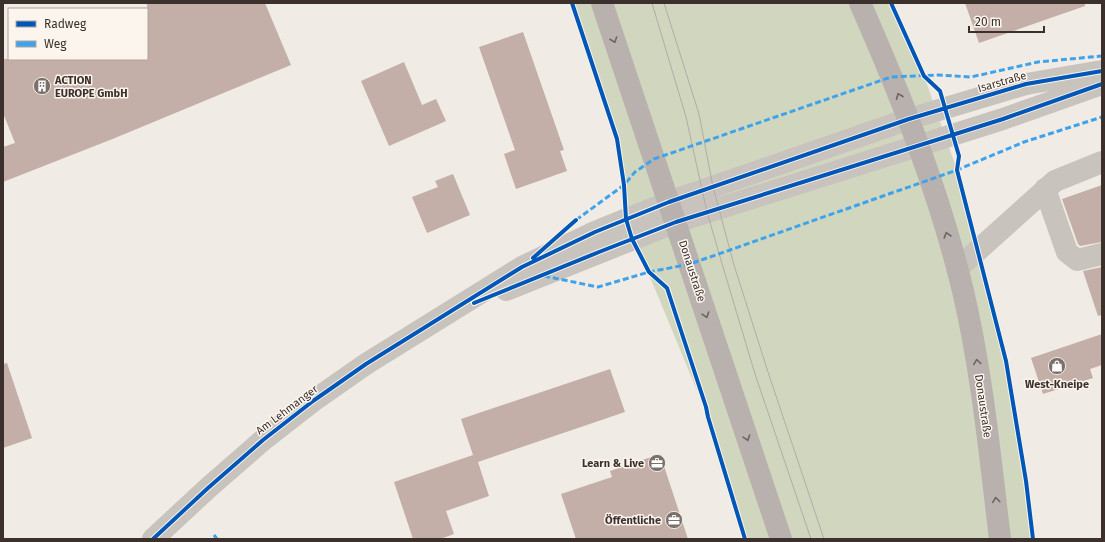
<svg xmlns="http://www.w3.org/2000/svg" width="1105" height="542" font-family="'Fira Sans',sans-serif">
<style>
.green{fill:#d1d6bf}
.building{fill:#c3afa7}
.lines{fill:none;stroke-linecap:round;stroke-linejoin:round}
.minor{stroke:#c9c3be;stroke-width:22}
.major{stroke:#b8b1ad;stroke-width:22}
.tram{stroke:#b1aca8;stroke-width:1}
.quiet{stroke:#3fa3eb;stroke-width:3;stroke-dasharray:6 3;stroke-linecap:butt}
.cycleway-casing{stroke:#fbf5ee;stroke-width:6}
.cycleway{stroke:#0057b8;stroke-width:4}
.oneway{stroke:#6d645f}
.labels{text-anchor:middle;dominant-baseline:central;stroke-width:3;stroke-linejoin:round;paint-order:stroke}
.poi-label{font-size:11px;font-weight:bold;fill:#3b302b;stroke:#fbf5ee;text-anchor:end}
.street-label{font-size:11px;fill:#3b302b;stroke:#fbf5ee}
</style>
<rect width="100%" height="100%" fill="#f0ebe5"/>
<!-- green -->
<path class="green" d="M572,3h320l32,73 33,94 49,191 26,178h-287l-37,-122 -82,-198 -9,-80z"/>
<!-- building -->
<path class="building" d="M147,3h118l26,62 -176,73 -112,44v-35l12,-4 -12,-30v-54h144z
M965,3h120v3l-106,37z
M523,32l41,118 -4,1 7,20 -51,18 -12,-35 11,-4 -36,-103z
M404,62l18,43 14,-6 10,22 -57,25 -28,-65z
M453,174l17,41 -43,18 -15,-36 26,-10 -3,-6z
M1102,185v57l-22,4 -2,-2 -16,-45z
M1102,267v48l-4,1 -15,-45z
M1102,334v31l-12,4 3,9 -50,16 -12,-36z
M7,363l25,75 -29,10v-84z
M610,369l15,43 -147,50 11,34 -43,15 8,23 -14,5h-27l-19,-57 79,-27 -12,-36z
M660,454l28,85h-112l-15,-45 51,-17 -2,-6z"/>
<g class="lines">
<!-- minor -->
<path class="minor" d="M1045,189l22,63 10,8 25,-6
M957,269l98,-88 47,-19
M506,290l170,-68 327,-103 99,-35
M153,539l55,-51 55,-48 50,-39 53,-37 156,-97 73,-35 74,-30 240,-83 117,-35 76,-13"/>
<!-- major -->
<path class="major" d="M602,3l179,536
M860,3c41,93 79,188 103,288 19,81 27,165 37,248"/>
<!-- tram -->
<path class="tram" d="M652,3l34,114 21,95 16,55 32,107 56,165
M664,3l35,111 14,73 21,78 33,104 57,170"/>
<!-- quiet -->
<path class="quiet" d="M576,220l48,-35 11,-13 19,-13 237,-82 47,-2 33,2 67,-15 64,-6
M544,276l54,11 51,-15 41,-8 267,-94 67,-28 78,-25
M214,535l3,4"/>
<defs>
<path id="cycleway" d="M572,3l45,136 7,46 2,34 6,20 17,33 18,16 39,119 2,10 37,122
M891,3l33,73 16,15 19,65 -2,14 49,191 20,120 7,58
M533,258l43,-38
M474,303l125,-51 77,-30 327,-103 99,-35
M153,539l55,-51 55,-48 50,-39 53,-37 156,-97 73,-35 74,-30 240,-83 117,-35 76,-13"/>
</defs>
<!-- cycleway casing -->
<use href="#cycleway" class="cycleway-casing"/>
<!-- cycleway -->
<use href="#cycleway" class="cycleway"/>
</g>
<!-- one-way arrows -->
<defs><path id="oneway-chevron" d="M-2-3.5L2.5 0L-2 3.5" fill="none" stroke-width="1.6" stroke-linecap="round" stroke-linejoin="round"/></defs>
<g class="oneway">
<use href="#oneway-chevron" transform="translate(614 40) rotate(71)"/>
<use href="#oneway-chevron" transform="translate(899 96) rotate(-112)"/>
<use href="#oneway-chevron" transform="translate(947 235) rotate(-106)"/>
<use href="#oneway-chevron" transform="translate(706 315) rotate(72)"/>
<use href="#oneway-chevron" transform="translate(977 362) rotate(-98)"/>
<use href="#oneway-chevron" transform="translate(747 438) rotate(72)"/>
<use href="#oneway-chevron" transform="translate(996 500) rotate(-97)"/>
</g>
<!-- icons -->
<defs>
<symbol id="building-disc" viewBox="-11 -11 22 22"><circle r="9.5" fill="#7a716c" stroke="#fbf5ee"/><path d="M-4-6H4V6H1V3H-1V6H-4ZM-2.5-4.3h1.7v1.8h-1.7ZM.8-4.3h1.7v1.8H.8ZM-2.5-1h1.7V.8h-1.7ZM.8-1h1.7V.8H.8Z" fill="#fff"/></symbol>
<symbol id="shop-disc" viewBox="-11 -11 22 22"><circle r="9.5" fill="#7a716c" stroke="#fbf5ee"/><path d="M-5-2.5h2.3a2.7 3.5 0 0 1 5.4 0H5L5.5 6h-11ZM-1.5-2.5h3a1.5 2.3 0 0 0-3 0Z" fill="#fff"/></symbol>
<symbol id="office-disc" viewBox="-11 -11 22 22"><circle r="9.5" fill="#7a716c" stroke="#fbf5ee"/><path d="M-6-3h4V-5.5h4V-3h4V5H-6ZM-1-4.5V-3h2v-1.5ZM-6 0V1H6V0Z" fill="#fff"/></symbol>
</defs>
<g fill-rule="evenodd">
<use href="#building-disc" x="32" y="76" width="20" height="20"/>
<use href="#shop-disc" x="1047" y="356" width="20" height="20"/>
<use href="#office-disc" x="647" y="453" width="20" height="20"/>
<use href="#office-disc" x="664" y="510" width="20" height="20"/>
</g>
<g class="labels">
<!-- poi labels -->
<g class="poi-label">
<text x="55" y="80" text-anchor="start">ACTION<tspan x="55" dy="13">EUROPE GmbH</tspan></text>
<text x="1057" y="384" text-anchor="middle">West-Kneipe</text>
<text x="644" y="463">Learn &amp; Live</text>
<text x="661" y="520">Öffentliche</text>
</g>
<!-- street labels -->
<g class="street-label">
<text transform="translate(1002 82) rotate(-16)">Isarstraße</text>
<text transform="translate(692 271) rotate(72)">Donaustraße</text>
<text transform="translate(983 406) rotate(82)">Donaustraße</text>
<text transform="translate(287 410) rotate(-37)">Am Lehmanger</text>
</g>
</g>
<!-- border -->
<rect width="1105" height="542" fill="none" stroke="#3b302b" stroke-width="8"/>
<!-- legend -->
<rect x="8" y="8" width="140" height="52" fill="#fbf5ee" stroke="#aea6a0"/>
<rect x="16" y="21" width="20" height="6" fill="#0057b8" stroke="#aea6a0"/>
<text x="44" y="28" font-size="12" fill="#3b302b">Radweg</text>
<rect x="16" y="41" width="20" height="6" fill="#3fa3eb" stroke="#aea6a0"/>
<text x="44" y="48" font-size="12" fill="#3b302b">Weg</text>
<!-- scale -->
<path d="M969 26v6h75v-6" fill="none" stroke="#3b302b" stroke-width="2"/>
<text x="975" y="26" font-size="12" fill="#3b302b" stroke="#fbf5ee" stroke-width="3" paint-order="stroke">20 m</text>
</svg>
